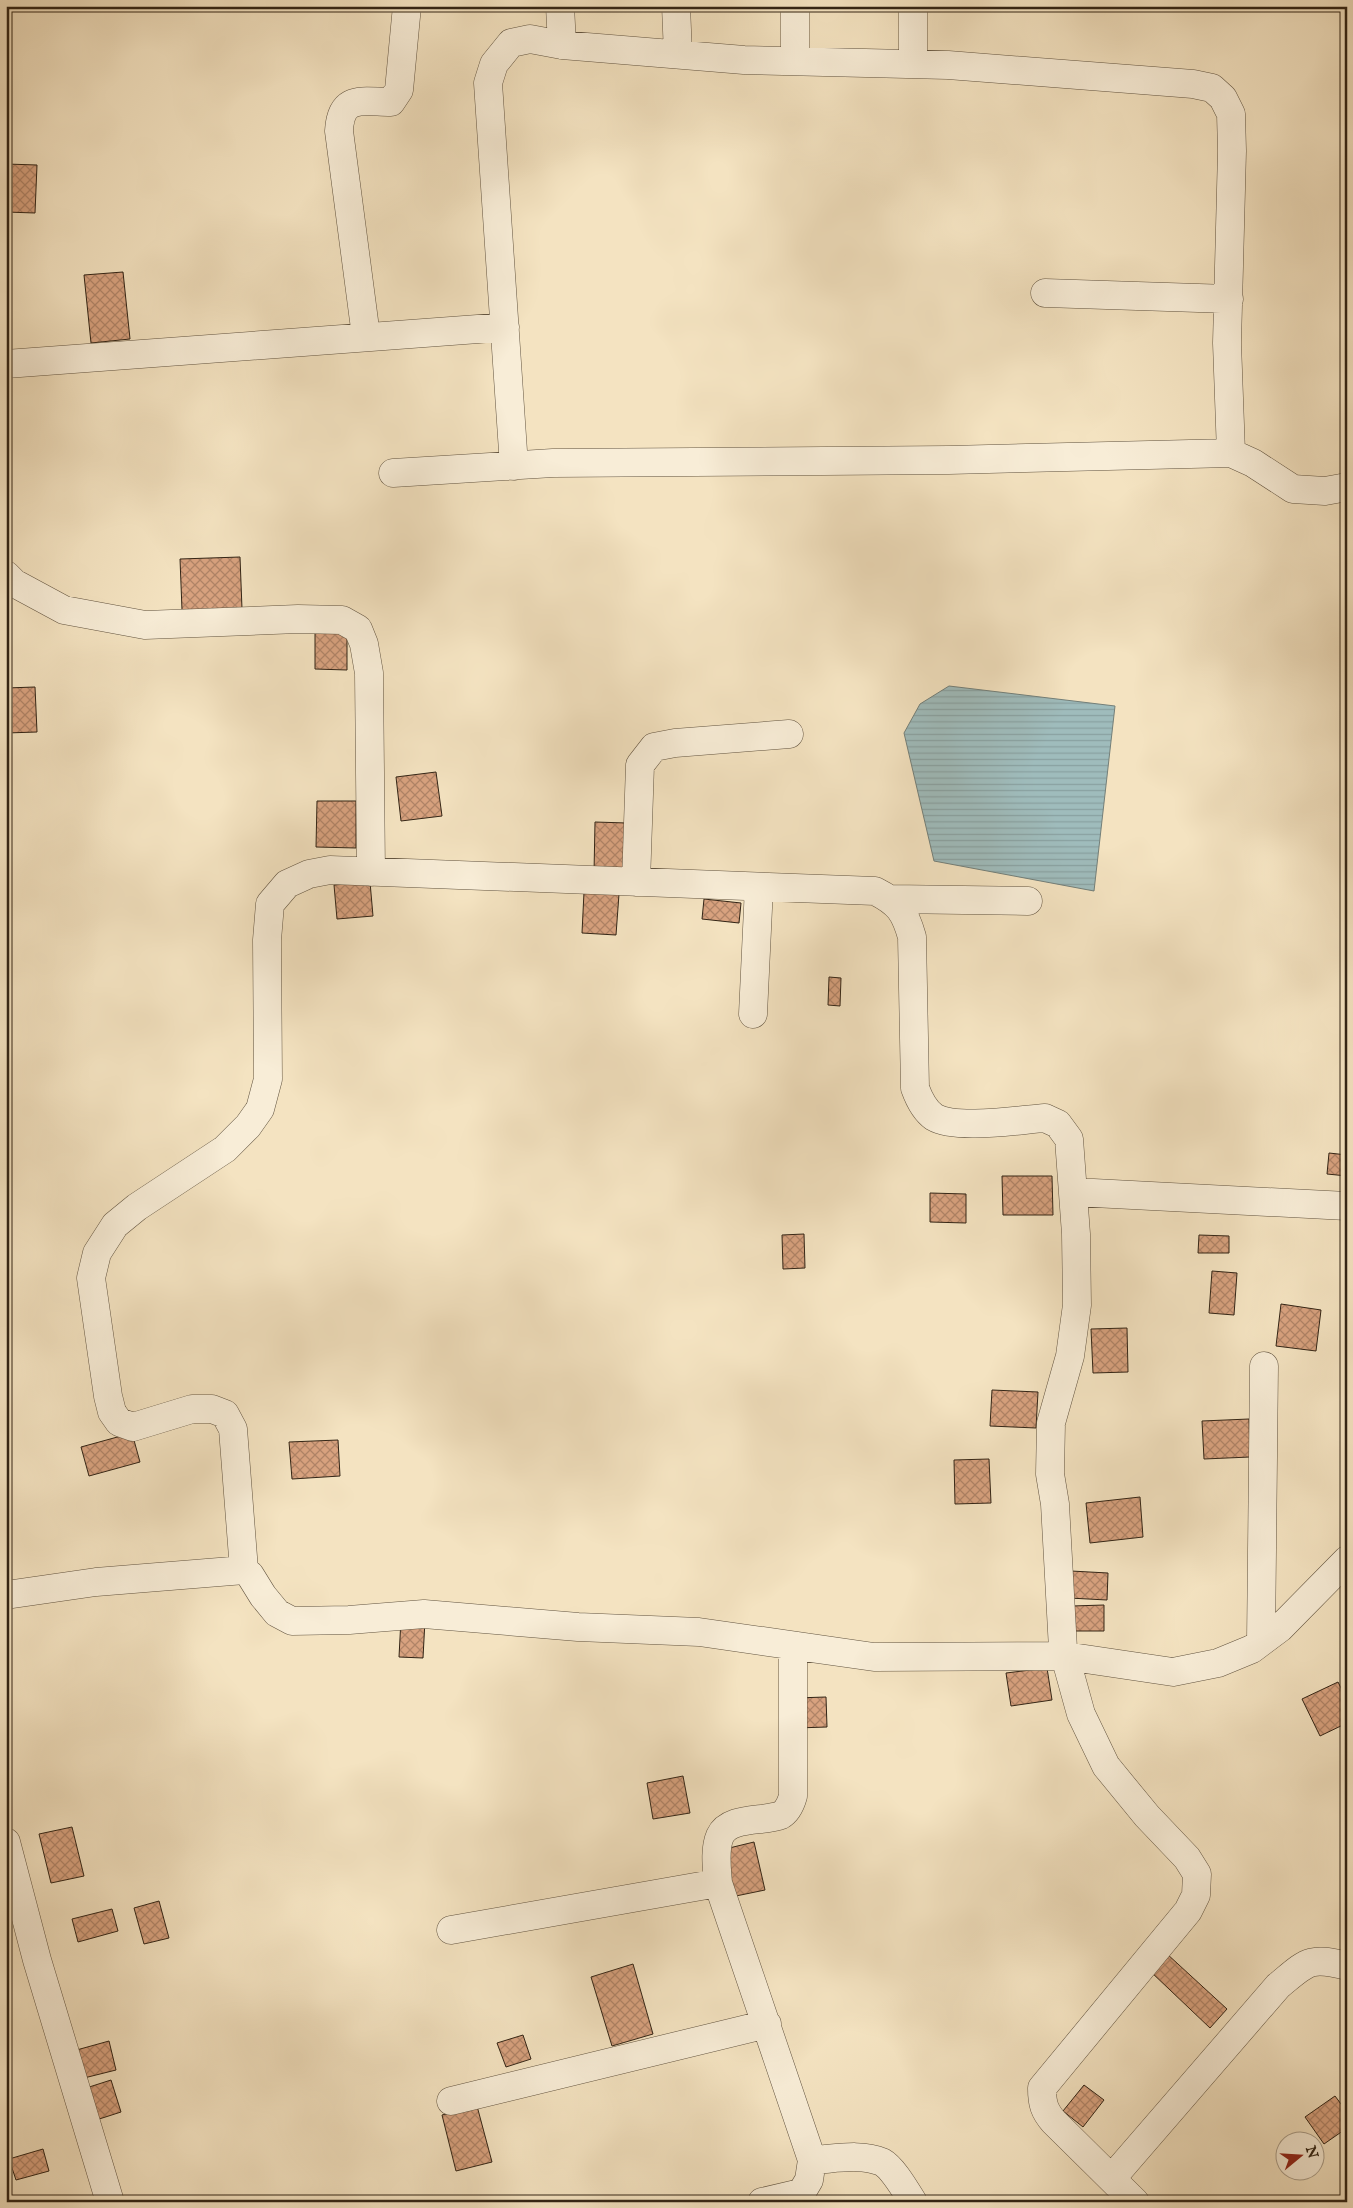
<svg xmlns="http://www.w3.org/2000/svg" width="1353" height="2208" font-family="'IM FELL English',serif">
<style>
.water{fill:url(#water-rules);stroke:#737f79}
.building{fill:url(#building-cross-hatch);stroke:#322415}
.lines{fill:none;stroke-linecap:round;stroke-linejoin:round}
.minor-casing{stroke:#625440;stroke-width:29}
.minor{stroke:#f8edd7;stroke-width:28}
</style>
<defs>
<pattern id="water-rules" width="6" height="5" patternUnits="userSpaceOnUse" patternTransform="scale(1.25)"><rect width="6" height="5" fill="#9fbcbc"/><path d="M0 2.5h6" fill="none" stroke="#89a1a1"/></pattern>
<pattern id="building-cross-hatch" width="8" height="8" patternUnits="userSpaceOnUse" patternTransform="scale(1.25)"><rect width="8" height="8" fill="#d8a27f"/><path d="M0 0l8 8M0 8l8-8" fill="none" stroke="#b08467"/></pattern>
</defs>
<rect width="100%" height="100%" fill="#f4e3c1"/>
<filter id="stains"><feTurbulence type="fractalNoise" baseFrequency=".004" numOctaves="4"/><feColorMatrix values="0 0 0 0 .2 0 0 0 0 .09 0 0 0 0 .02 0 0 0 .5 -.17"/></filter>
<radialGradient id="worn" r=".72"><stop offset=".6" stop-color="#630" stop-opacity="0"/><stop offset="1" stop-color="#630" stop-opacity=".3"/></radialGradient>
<!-- water -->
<path class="water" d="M949,686l166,20 -21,185 -160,-30 -30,-128 16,-29z"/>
<!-- building -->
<path class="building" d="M6,164l31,1 -2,48 -29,-1z
M123,272l7,67 -39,4 -7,-68z
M240,557l2,52 -60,1 -2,-51z
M315,632h32v38l-32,-1z
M35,687l2,45 -31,1v-45z
M436,772l6,44 -41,5 -5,-44z
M317,801h39v47l-40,-1z
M595,822l32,1 -1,51 -32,-1z
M370,882l3,34 -36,3 -3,-34z
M584,892l35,2 -3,41 -34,-2z
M704,899l37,4 -2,20 -37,-4z
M829,977l12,1 -1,28 -12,-1z
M1329,1153l18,2v21l-20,-2z
M1002,1176h50l1,39h-50z
M930,1193l36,1v29l-36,-1z
M804,1234l1,34 -22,1 -1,-34z
M1199,1235l30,1v17h-31z
M1212,1271l25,2 -3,42 -25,-2z
M1281,1304l40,6 -5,41 -40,-5z
M1127,1328l1,44 -35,1 -2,-44z
M992,1390l46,2 -2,36 -46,-2z
M1249,1419l1,38 -46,2 -2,-38z
M132,1433l8,29 -51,14 -8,-29z
M338,1440l2,36 -48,3 -3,-37z
M989,1459l2,44 -36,1 -1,-44z
M1140,1497l3,40 -53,6 -4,-40z
M1071,1571l37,2 -1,27 -38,-2z
M1104,1605v26h-32v-25z
M401,1619l24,1 -2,38 -24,-1z
M1047,1668l5,32 -41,6 -5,-33z
M1338,1682l9,18v23l-27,13 -18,-37z
M826,1697l1,30 -31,1 -1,-30z
M683,1776l7,37 -37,6 -6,-36z
M72,1827l12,49 -33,7 -12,-49z
M754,1842l11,48 -34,7 -10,-47z
M159,1901l10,37 -25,6 -10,-36z
M112,1909l6,22 -40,11 -6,-23z
M1166,1953l61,56 -17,19 -60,-57z
M633,1964l20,70 -41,12 -21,-69z
M523,2035l8,24 -25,8 -9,-24z
M109,2041l7,29 -36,9 -7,-28z
M111,2080l10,32 -28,9 -10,-32z
M1084,2085l20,15 -21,27 -20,-16z
M1335,2096l12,16v16l-23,16 -19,-27z
M477,2106l15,56 -36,9 -14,-56z
M43,2149l6,22 -33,9 -7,-21z"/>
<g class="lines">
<defs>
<path id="minor" d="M560,6l2,39
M676,6l2,48
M795,6v55
M913,64v-58
M1045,293l184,6
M366,336l-27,-205c2,-37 23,-29 52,-29l8,-12 8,-84
M6,364l499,-37
M514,466l-26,-383 6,-19 17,-21 19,-4 32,6 182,15 204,5 245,19 19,4 11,10 8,16 1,37 -5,192 4,110
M393,473l160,-10 396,-3 282,-7 22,10 40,26 32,2 22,-4
M6,575l8,8 50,27 81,15 153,-6 44,1 16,9 6,15 5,29 2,199
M636,882l4,-117 14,-18 21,-4 114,-9
M891,899l137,2
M753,1014l6,-127
M1074,1192l273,14
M244,1570l-11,-141 -8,-15 -13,-5h-20l-59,18 -14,-5 -7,-10 -4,-16 -17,-118 6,-25 18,-28 22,-18 88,-58 23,-23 12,-17 8,-30 -1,-139 3,-36 17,-20 22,-10 21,-4 545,21c24,12 30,21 37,46l3,151c4,11 9,22 19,29 22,13 84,3 111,1l13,6 11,15 7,95 1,71 -7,51 -19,67 -1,51 5,30 8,145 18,65 25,52 41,50 40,42 10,16 -1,21 -8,16 -146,177c0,15 2,23 12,34l81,80
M6,1595l90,-13 148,-12 6,5 13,21 14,17 15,8 57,-1 75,-6 154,13 121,5 175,25 191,-1 108,16 45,-9 34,-14 28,-21 67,-68
M1261,1642l3,-276
M793,1646v150c-2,7 -5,15 -12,19 -17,7 -52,1 -61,21 -6,14 -3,33 -2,47l94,277 -3,20 -13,22
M6,1842l31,118 73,242
M451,1930l267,-47
M451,2101l316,-77
M812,2160c22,-1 49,-7 70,2 11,6 24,29 31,40
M1112,2178l166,-192c29,-24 31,-30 69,-20
M762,2202l39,-9"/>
</defs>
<!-- minor casing -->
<use href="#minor" class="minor-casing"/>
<!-- minor -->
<use href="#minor" class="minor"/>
</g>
<!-- margin -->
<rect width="1353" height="2208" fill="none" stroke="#f4e3c1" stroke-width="25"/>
<rect x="8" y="8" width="1338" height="2193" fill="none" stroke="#322415" stroke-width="2.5"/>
<rect x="12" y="12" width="1328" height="2183" fill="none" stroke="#322415"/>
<!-- north arrow -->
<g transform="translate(1300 2156) rotate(72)"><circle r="24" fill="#f8edd7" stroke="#a99d89"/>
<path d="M0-4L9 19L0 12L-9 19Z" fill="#8f2418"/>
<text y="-8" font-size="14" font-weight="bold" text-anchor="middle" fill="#322415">N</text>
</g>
<rect width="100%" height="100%" filter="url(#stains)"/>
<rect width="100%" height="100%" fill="url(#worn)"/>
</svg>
